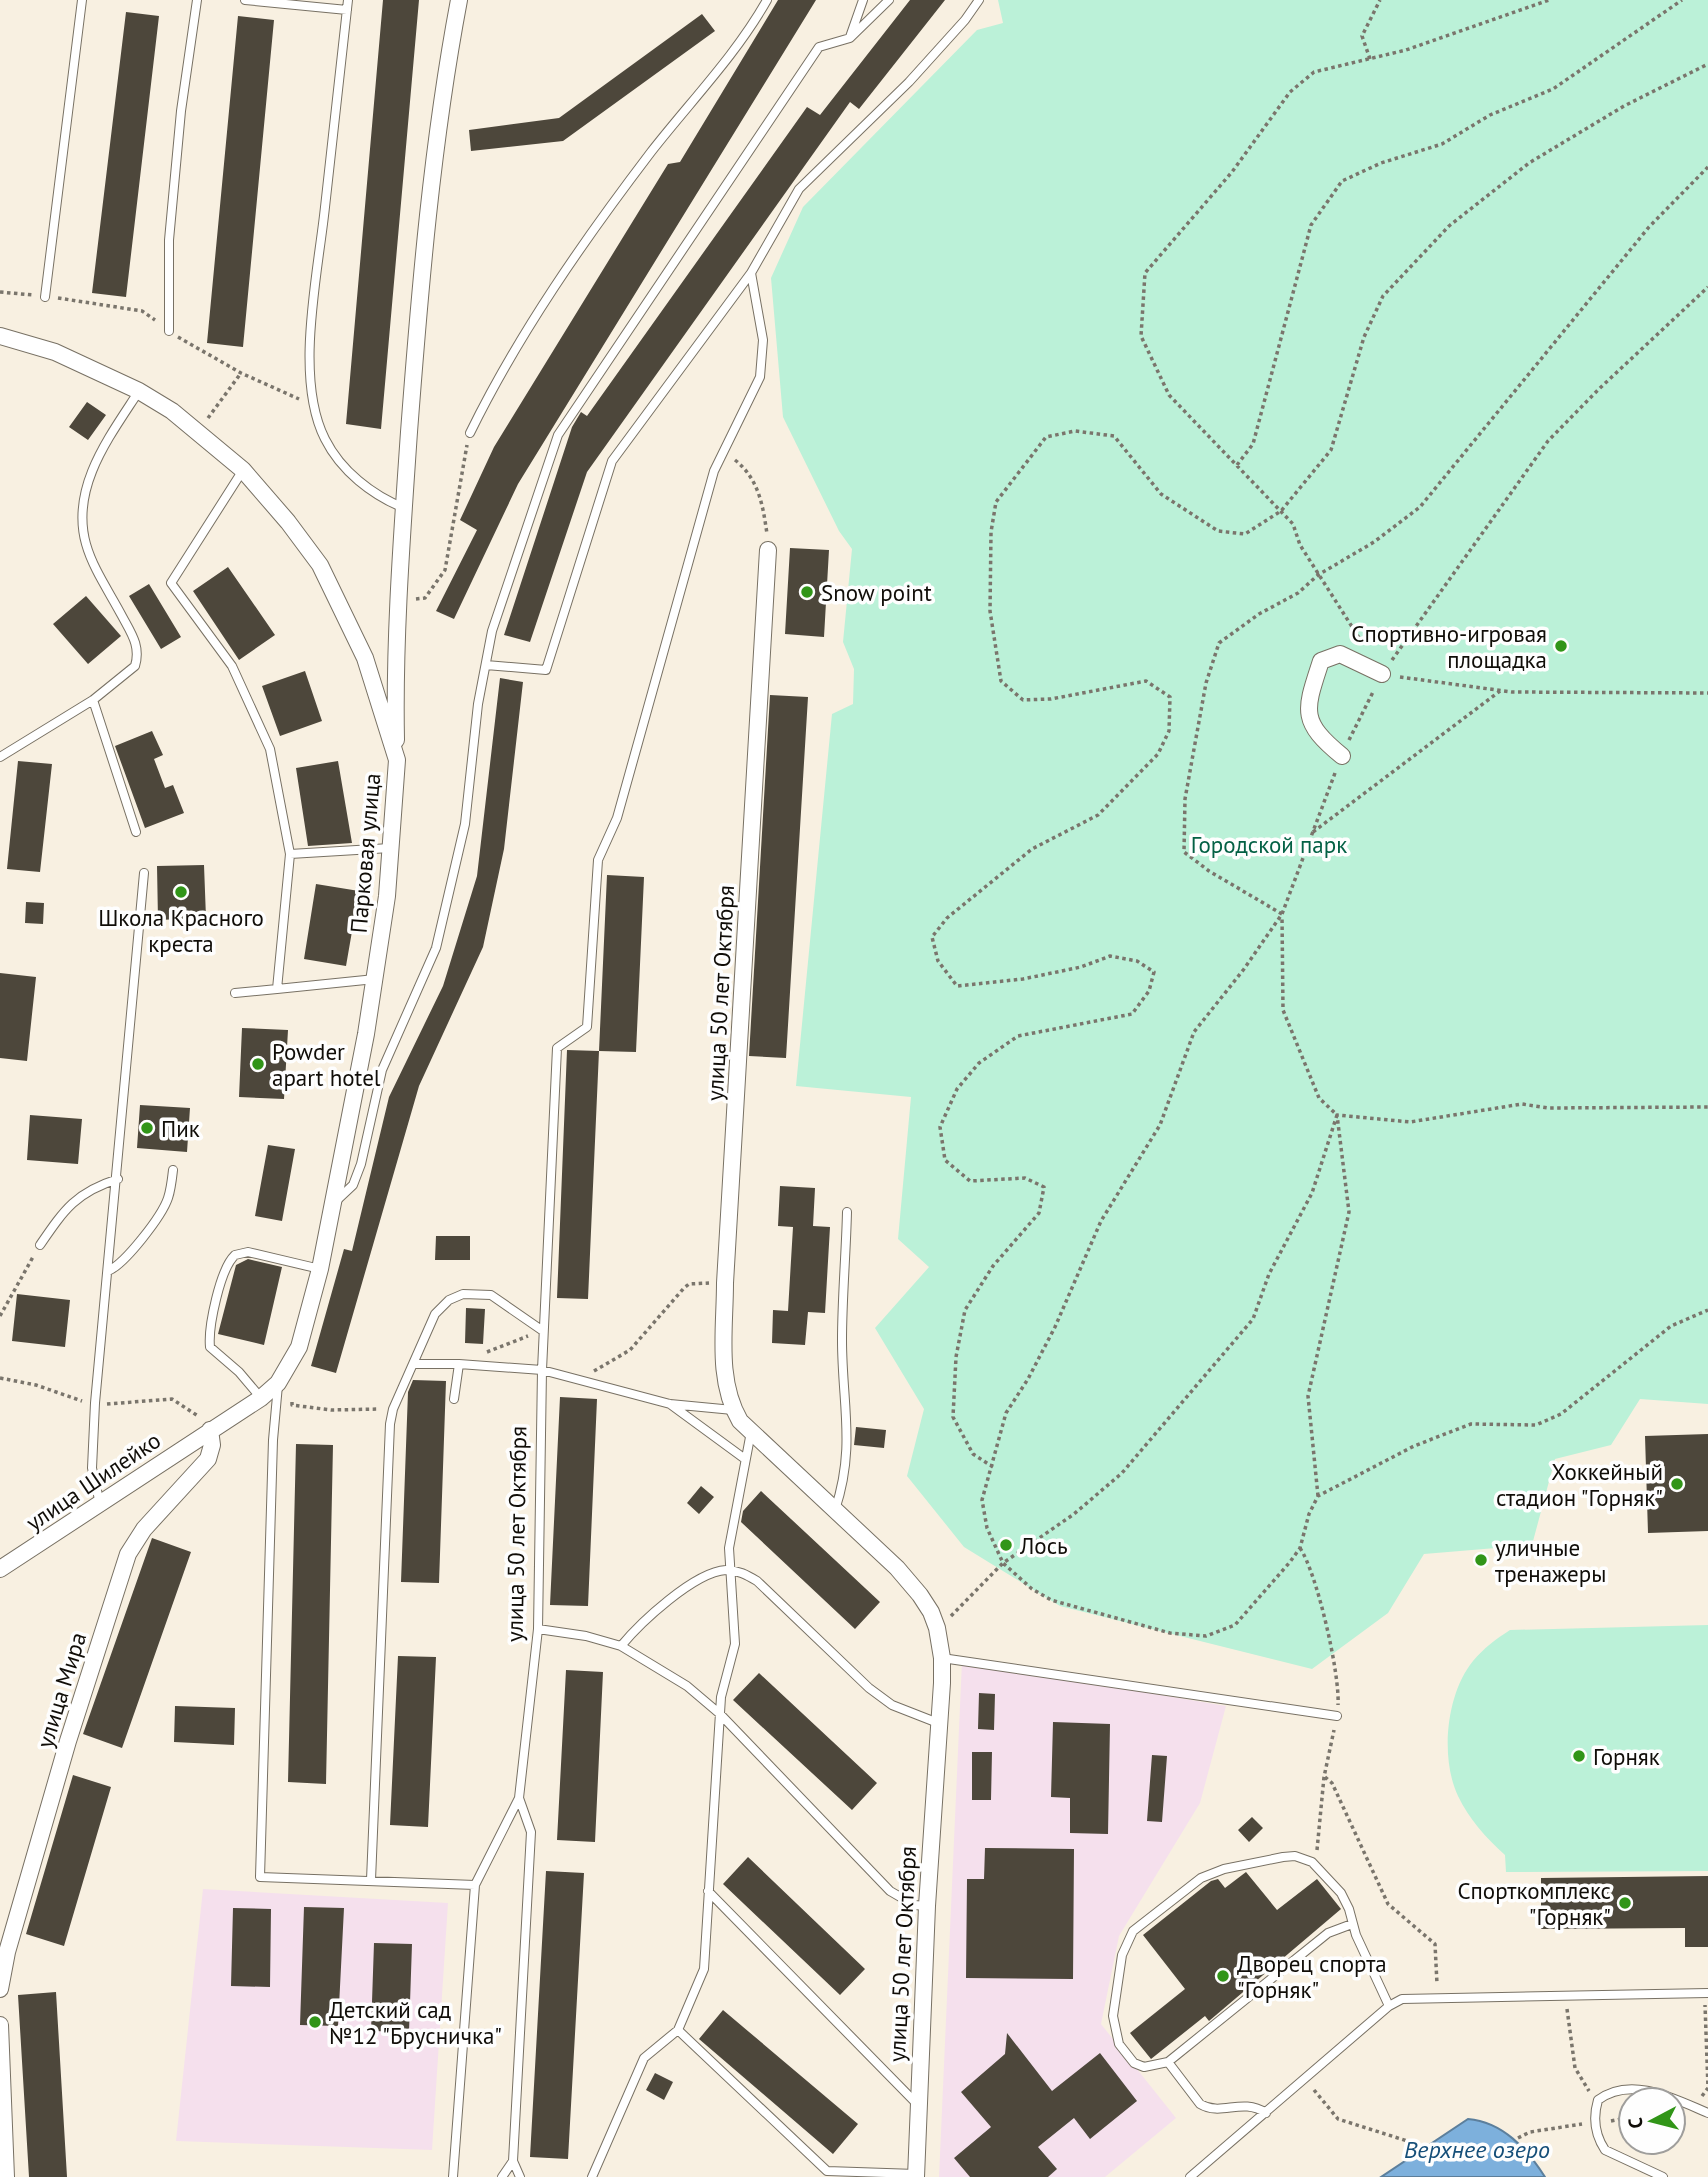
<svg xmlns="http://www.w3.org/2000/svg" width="1708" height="2177" font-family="'PT Sans',sans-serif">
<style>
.education{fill:#f5e0ed}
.green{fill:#bbf1d8}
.water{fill:#7db0dc;stroke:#5c7f9c;stroke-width:2}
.building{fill:#4d473b}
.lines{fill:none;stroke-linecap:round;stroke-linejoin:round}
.lane-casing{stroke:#787164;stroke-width:10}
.street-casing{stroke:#787164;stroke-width:18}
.path{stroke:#7a756c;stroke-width:3.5;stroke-dasharray:3.5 3.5;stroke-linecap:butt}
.lane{stroke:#fff;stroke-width:8}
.street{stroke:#fff;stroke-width:16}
.poi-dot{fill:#319518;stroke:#fefefe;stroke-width:2.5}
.labels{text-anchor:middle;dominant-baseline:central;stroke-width:7;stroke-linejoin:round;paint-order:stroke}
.poi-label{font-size:23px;fill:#100d08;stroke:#fefefe;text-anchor:start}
.park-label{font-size:23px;fill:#046145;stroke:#fefefe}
.street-label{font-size:23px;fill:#100d08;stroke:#fefefe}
.water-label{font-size:24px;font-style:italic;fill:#164f79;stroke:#fefefe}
</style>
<rect width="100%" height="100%" fill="#f8f0e1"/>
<!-- education -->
<path class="education" d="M962,1661l264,45 -26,97 -81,133 -18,88 75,94 -71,59h-166z
M203,1889l245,14 -16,247 -256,-9z"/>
<!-- green -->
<path class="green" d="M998,0h710v1404l-68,-5 -29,46 -56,14 -23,86 -108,9 -36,59 -76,56 -252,-63 -96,-59 -57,-71 17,-67 -49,-81 54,-61 -31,-28 13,-142 -115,-11 36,-372 21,-10 1,-35 -11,-27 9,-93 -13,-18 -56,-114 -12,-139 32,-71 174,-177 26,-7z
M1708,1625v246l-202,1 -1,-17c-19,-17 -36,-36 -47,-59 -18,-38 -12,-102 15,-135 11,-13 23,-22 37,-31z"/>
<!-- water -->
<path class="water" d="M1468,2119c35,3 59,30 77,58h-164z"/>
<!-- building -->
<path class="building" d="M383,0h36l-38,429 -35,-5z
M778,0h38l-298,484 -64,135 -18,-8 41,-81 -17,-10 34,-73 174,-283 12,-2z
M910,0h35l-86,109 -9,-7 -263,370 -57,170 -26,-7 68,-208 9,-15 6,4 220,-309 13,8z
M126,12l33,4 -33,281 -34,-4z
M702,14l13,17 -152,110 -92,10 -2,-21 90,-12z
M238,16l36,4 -31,327 -36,-4z
M87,402l19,13 -18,25 -19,-13z
M790,548l39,2 -5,87 -39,-3z
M228,567l47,68 -36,25 -46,-69z
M149,584l32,53 -20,12 -32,-53z
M86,596l35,40 -33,28 -35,-40z
M305,671l17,50 -42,15 -18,-50z
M500,678l23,4 -19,167 -21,98 -64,139 -83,287 -25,-7 33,-117 8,2 37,-154 54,-111 34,-110z
M770,695l38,2 -22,361 -37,-2z
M152,731l11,24 -9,4 11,29 8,-3 11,28 -39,15 -30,-82z
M18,761l34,3 -12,108 -33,-3z
M338,761l14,82 -44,3 -12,-78z
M204,865l2,53 -48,2 -1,-54z
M607,875l37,2 -8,175 -37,-1z
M316,884l43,7 -13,75 -42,-7z
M26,902l18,1 -1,21 -18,-1z
M0,973l36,4 -9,84 -27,-3z
M242,1028l46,2 -4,69 -45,-2z
M567,1050l32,1 -11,248 -31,-1z
M140,1105l50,3 -3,44 -50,-4z
M30,1115l52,4 -4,45 -51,-4z
M268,1145l27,4 -13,72 -27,-5z
M780,1186l35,2 -2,38 17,1 -5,86 -17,-1 -3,33 -33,-2 1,-33 15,1 5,-84 -15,-1z
M436,1236h34v24h-35z
M248,1259l34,8 -18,78 -46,-11 18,-69z
M17,1294l53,6 -5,47 -53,-6z
M466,1308l19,1 -2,35 -18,-1z
M413,1380l33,1 -7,202 -38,-1 7,-190z
M560,1397l37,2 -9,207 -38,-1z
M856,1427l30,3 -2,18 -30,-3z
M1708,1434v97l-60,2 -3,-97z
M296,1444l37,1 -7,339 -38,-2z
M701,1486l13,11 -15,17 -12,-11z
M761,1491l119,111 -25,27 -114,-107 2,-11z
M152,1538l39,14 -69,196 -39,-14z
M398,1656l38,1 -8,170 -38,-2z
M566,1670l37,2 -8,170 -38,-2z
M759,1673l118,110 -25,27 -119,-110z
M979,1693l16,1 -1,36 -16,-1z
M175,1706l60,2 -1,37 -60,-3z
M1053,1722l57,2 -2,110 -38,-1v-35l-19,-1z
M972,1752h20l-1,48h-19z
M1152,1755l15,1 -5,66 -15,-1z
M73,1775l38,12 -47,159 -38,-12z
M1252,1817l11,11 -14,14 -11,-12z
M985,1848l89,1 -1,130 -107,-1 1,-99h17z
M748,1857l117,112 -25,26 -117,-111z
M546,1871l38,2 -16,286 -38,-2z
M1246,1872l31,38 40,-31 24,30 -132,112 -4,-5 -54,43 -21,-26 55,-44 -42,-54 68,-54 7,-2 7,9z
M1708,1876v71h-23v-19l-144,1v-51z
M304,1907l40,1 -6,118 -38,-1z
M233,1908l38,1 -1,78 -39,-1z
M374,1943l38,1 -3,88 -38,-1z
M56,1992l11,185h-38l-11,-182z
M723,2010l135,114 -25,30 -134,-115z
M1007,2033l45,58 48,-38 37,48 -47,38 -16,-21 -36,29 19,22 -9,8h-78l-16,-19 37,-31 -30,-35 44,-38z
M655,2073l18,9 -9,18 -18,-10z"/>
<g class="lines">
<defs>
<path id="lane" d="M245,0l102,10
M348,0c-8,69 -15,138 -23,207 -7,67 -31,171 0,232 16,32 47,56 79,69
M850,37l13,-37
M45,297l37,-297
M169,331v-91l12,-129 16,-111
M470,433c49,-100 114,-193 181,-281 39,-50 85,-97 116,-152
M243,470l-72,113 61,83 38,83 20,105 -13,135 98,-10
M486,665l60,5 66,-209 139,-188
M0,757l93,-57
M136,832l-43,-132 42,-34c6,-20 -4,-33 -13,-50 -12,-23 -29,-47 -36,-72 -16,-57 24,-108 53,-153
M290,854l100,-6
M235,993l42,-4
M336,1201l17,-16 8,-21 21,-94 54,-122 29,-124 13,-120 14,-73 66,-196 261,-388 31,-9 39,-38
M40,1245c24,-35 36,-53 78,-66
M108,1271c17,-7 54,-55 60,-73 3,-9 4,-19 5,-28
M414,1364h45l-5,35
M459,1364l83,6 128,34 63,6
M278,1385l-5,55 -13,437 215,8
M261,1398l-22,-26 -29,-25c-2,-20 10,-78 25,-92l13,-3 72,17
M670,1404l75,55
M100,1504l-8,-36 3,-65 49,-530
M835,1510c21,-63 7,-106 7,-170 0,-42 4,-86 5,-128
M538,1629l48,7 35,10 66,40 33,28 170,177 24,14 13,1
M621,1646c19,-23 73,-74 105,-76 12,0 21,5 31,11l112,107 23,17 46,18
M942,1658l395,58
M519,1798l12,34 -18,329 7,16
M371,1880l19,-456 3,-15 42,-95 14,-14 14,-6 28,1 52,36
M708,1891l209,213
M1352,1924l-24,9 -160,129 -24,5 -10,-4 -15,-19 -6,-28 9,-61 11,-24 68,-53 23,-9 59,-12 12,-1 17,6 29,31 8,16 7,26 33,71
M678,2030l149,141 89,3
M1168,2062l32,42c22,13 41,-7 66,9
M453,2177l22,-292 44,-87 19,-169 4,-259 15,-322 30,-21 11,-167 19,-42 97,-347 46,-94 3,-37 -12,-67 48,-84 110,-107 56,-62 14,-20
M502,2177l11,-16
M592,2177l52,-119 34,-28 26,-61 17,-272 14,-53 -6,-96 22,-116
M1190,2177l199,-171 13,-7 306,-6
M1663,2177l-58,-27c-10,-15 -12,-33 -7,-50 33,-25 77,-1 110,13"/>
<path id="street" d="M0,336l55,16 84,39 33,20 71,59 45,52 32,43 45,93 32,102 -10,136 -21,138 -46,235 -21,78 -21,36 -17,15 -261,171
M768,550l-43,733c0,46 -9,97 15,138l157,147 23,27 11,17 6,16 5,30v25l-15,223 -11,271
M396,740c-2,-102 6,-205 13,-308 11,-145 23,-289 50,-432
M1342,756c-43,-35 -37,-46 -21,-95l19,-7 42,20
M0,1989l7,-37 61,-211 60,-187 16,-25 64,-70 4,-14 -2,-15
M0,2025l6,152"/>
</defs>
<!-- lane casing -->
<use href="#lane" class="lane-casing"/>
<!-- street casing -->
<use href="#street" class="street-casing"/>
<!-- path -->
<path class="path" d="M1370,59l-8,-23 18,-36
M0,292l33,3
M58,298l84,13 13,9
M178,337l63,36 58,26
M208,418l33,-45
M735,460c24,19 28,46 32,74
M1237,465l16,-21 58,-219 31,-44 39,-18 61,-19 48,-29 63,-26 129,-89
M416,599l9,-1 20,-28 22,-125
M1363,644l-63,-99 -7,-21 -124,-129 -28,-59 4,-63 87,-101 58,-80 24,-20 92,-22 143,-50
M1392,660l156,-219 52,-53 108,-101
M1400,677l112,15 196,1
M1349,740l25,-50
M1335,773l-53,141 -38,55 -50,63 -34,93 -59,96 -46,106 -27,52 -22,34 -24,87 5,28 16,35 29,26 19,11 119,33 36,3 29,-11 55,-63 10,-14 9,-34 9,-18 96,-50 57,-22 65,1 25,-11 110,-88 37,-16
M1313,832l187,-141
M1282,914l-73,-43 -25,-19 1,-53 9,-50 12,-66 13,-40 40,-29 39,-21 20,-18 56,-33 46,-35 229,-280 59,-60
M0,1316l33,-59
M487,1352l41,-16
M594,1371l36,-21 54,-62 5,-4 20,-1
M0,1378l36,7 46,16
M292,1402v3l39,5 48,-1
M107,1404l65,-5 26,17
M993,1467l-20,-13 -20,-37 3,-60 9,-47 28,-44 46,-53 5,-26 -19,-9 -55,3 -25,-21 -5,-33 17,-38 22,-26 39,-27 114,-22 17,-23 5,-19 -17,-11 -27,-5 -29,11 -58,12 -66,7 -19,-25 -6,-24 15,-19 85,-69 66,-34 60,-61 11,-23 1,-34 -24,-16 -95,18 -28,1 -22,-19 -11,-70 1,-79 5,-30 50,-65 29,-6 39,5 47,58 57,37 27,3 36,-23 50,-61 33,-113 19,-41 66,-70 80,-63 95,-57 84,-42
M1318,1496l-10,-100 41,-184 -12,-97 73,7 112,-18 26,4 160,-1
M1300,1548c17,25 40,126 38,157
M951,1616l52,-53 71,-49 48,-41 131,-154 16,-45 43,-81 25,-78 -18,-17 -36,-88 -1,-94
M1325,1777l7,6 56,121 47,40 2,40
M1317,1850l7,-73 10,-47
M1567,2009l8,59 14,23
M1314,2090l24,29 82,26
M1702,2096l6,-8 -3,-83
M1611,2121l20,-4
M1518,2138l12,-6 52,-8"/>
<!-- lane -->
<use href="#lane" class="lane"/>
<!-- street -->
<use href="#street" class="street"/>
</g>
<!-- markers -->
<g class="poi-dot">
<circle cx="807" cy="592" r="7"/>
<circle cx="1561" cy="646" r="7"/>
<circle cx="181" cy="892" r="7"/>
<circle cx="258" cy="1064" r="7"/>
<circle cx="147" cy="1128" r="7"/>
<circle cx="1677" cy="1484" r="7"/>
<circle cx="1006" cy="1545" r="7"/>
<circle cx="1481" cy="1560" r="7"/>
<circle cx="1579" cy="1756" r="7"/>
<circle cx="1625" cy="1903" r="7"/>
<circle cx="1223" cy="1976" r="7"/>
<circle cx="315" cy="2022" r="7"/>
</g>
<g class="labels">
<!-- poi labels -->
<g class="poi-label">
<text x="821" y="592">Snow point</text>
<text x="1547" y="633" text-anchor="end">Спортивно-игровая<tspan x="1547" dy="26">площадка</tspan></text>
<text x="181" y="917" text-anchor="middle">Школа Красного<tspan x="181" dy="26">креста</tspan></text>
<text x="272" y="1051">Powder<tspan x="272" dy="26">apart hotel</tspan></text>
<text x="161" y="1128">Пик</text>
<text x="1663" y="1471" text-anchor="end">Хоккейный<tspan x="1663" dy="26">стадион "Горняк"</tspan></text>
<text x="1020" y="1545">Лось</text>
<text x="1495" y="1547">уличные<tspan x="1495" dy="26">тренажеры</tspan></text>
<text x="1593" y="1756">Горняк</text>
<text x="1611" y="1890" text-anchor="end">Спорткомплекс<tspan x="1611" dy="26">"Горняк"</tspan></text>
<text x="1237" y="1963">Дворец спорта<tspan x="1237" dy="26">"Горняк"</tspan></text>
<text x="329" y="2009">Детский сад<tspan x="329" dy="26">№12 "Брусничка"</tspan></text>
</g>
<!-- park labels -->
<g class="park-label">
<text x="1269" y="844">Городской парк</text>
</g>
<!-- street labels -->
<g class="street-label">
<text transform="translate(365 853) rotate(-85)">Парковая улица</text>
<text transform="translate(720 993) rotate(-87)">улица 50 лет Октября</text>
<text transform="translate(93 1481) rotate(-34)">улица Шилейко</text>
<text transform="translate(516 1534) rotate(-89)">улица 50 лет Октября</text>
<text transform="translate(61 1690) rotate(-73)">улица Мира</text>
<text transform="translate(902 1954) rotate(-87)">улица 50 лет Октября</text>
</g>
<!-- water labels -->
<g class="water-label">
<text x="1477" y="2149">Верхнее озеро</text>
</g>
</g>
<!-- north arrow -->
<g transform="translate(1652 2121) rotate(263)"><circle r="33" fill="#fefefe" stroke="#9f9e9c" stroke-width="2"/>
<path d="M0-5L12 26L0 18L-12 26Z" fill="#319518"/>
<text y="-10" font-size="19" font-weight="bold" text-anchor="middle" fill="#100d08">С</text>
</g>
</svg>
